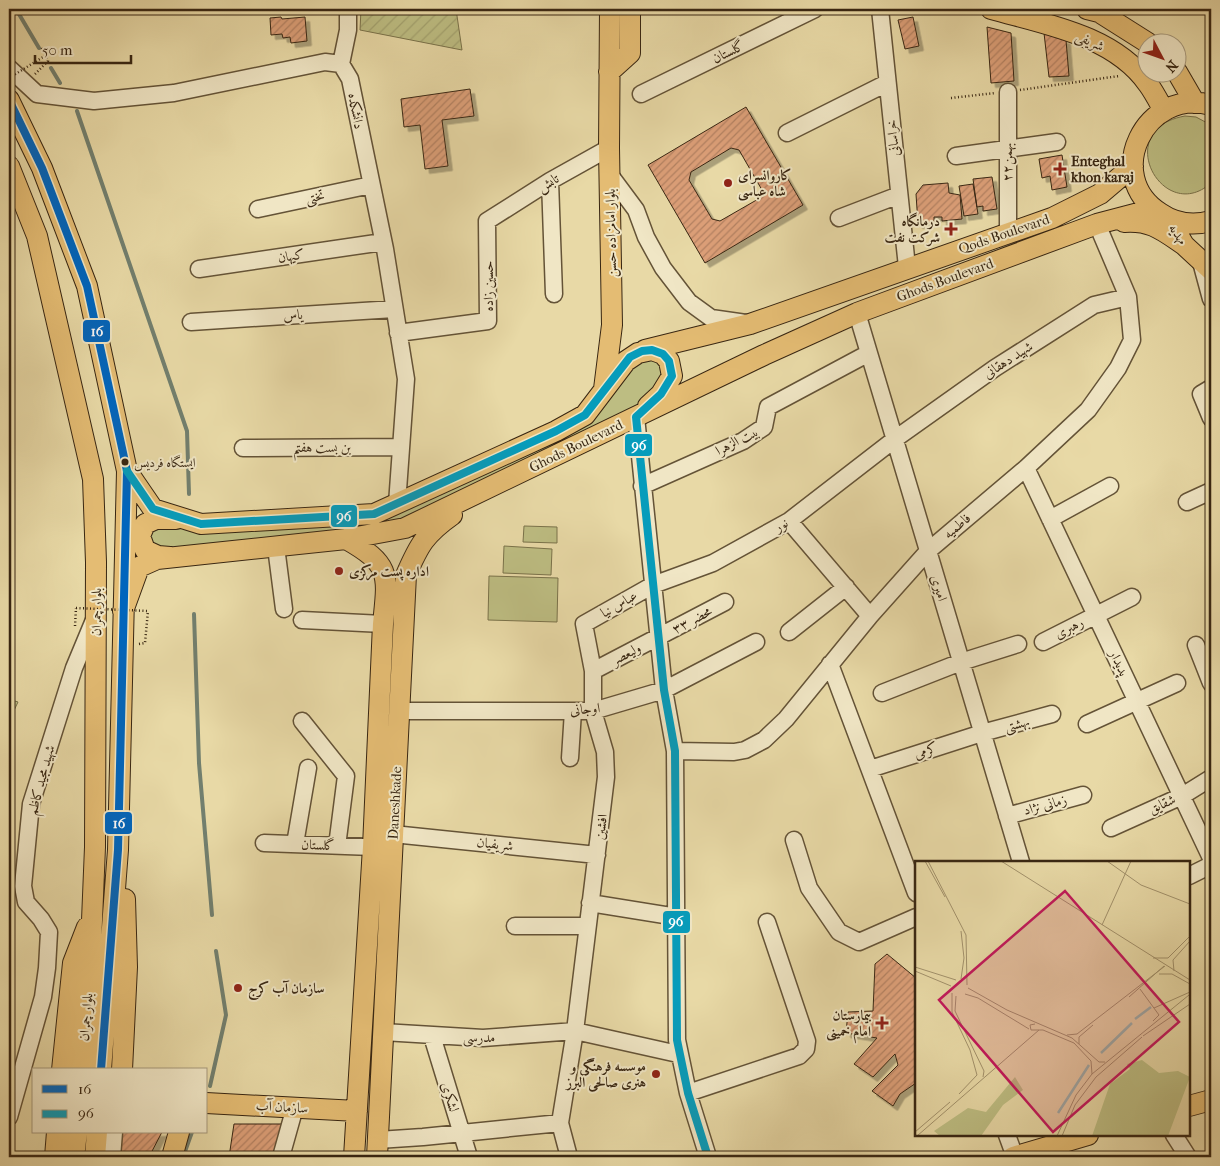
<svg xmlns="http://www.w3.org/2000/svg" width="1220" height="1166" font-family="'IM FELL French Canon',Amiri,serif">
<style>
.grass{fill:#bdbd82;stroke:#7a724a}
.park{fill:url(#park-tufts);stroke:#7a724a}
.garden{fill:url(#garden-furrows);stroke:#7a724a}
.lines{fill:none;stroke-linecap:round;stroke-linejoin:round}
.stream{stroke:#727f6e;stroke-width:4}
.building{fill:url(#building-hatch);stroke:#382612;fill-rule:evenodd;filter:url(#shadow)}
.minor-casing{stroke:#645337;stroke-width:19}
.major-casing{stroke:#382612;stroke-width:22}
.path{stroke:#382612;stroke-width:2.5;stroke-dasharray:1 2.5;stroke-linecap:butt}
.minor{stroke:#f0e6c5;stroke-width:16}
.major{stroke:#e4bc73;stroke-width:20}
.path-bridge{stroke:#382612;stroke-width:2.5;stroke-dasharray:1 2.5;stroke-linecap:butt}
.bus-1-casing{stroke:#f0e6c5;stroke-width:11}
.bus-2-casing{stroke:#f0e6c5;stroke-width:11}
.bus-1{stroke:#0065bd;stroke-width:8}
.bus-2{stroke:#069cbb;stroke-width:8}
.poi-dot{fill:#8f2418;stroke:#f0e6c5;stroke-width:2}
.bus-dot{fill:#382612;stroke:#f0e6c5;stroke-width:2}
.labels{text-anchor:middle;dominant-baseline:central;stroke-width:4;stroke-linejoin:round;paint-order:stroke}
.bus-label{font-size:13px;fill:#382612;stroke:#f0e6c5;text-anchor:start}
.street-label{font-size:14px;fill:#382612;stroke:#f0e6c5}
.poi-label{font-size:14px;font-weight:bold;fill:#382612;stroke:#f0e6c5;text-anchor:start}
.inset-river{fill:none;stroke:#98baac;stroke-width:2.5}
.inset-road{fill:none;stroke:#a2916b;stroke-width:1}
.view{fill:#c2185b;fill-opacity:0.15;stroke:#c2185b;stroke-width:2.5}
.inset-edge{fill:none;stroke:#382612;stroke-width:2.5}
.line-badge{stroke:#f0e6c5;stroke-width:2}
.badge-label{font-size:14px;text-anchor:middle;font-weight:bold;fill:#fff}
</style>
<defs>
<pattern id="park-tufts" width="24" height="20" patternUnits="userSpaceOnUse" patternTransform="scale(1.25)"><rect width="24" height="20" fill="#bdbd82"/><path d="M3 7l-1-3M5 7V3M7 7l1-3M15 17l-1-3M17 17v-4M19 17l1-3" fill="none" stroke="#a3a26f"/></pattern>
<pattern id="garden-furrows" width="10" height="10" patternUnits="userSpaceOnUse" patternTransform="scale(1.25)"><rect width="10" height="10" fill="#bdbd82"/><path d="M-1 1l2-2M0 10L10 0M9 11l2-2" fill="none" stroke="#a3a26f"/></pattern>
<pattern id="building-hatch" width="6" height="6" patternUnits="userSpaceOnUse" patternTransform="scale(1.25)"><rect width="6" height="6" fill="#dc9f78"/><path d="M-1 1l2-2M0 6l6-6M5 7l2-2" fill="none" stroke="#b38161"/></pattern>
<filter id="shadow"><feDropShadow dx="4.5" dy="4.5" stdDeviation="0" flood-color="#0004"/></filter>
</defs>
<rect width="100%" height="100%" fill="#e8d9a6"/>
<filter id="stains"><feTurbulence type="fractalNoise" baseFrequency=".004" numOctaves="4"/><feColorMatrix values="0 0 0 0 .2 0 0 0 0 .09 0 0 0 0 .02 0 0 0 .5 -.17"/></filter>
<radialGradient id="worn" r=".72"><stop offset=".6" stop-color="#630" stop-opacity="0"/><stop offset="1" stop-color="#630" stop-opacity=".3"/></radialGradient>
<!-- grass -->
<path class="grass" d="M1185,116l11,1 15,8v58c-48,43 -101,-54 -26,-67z
M652,359l9,6 3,10 -24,33 -239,115 -229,27 -18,-5 -4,-5v-7l5,-5 220,-9 197,-91 59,-63z
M524,526l33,1v16l-34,-1z
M504,546l48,3 -1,26 -48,-2z
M489,576l69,2 -1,44 -69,-2z"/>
<!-- park -->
<path class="park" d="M9,699l9,3 -9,19z"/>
<!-- garden -->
<path class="garden" d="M361,9h95l6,41 -102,-20z"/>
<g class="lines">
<!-- stream -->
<path class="stream" d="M16,9l23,39
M51,68l9,15
M77,111l110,320 2,63
M194,614l5,149 13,152
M210,1086l16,-71 -10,-64
M183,1157l9,-25"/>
</g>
<!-- building -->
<path class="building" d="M281,17l1,2 23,-2 2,24 -16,2 -1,-6 -7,1 -1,-4 -11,1 -1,-17z
M913,17l6,29 -14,3 -7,-29z
M987,27l24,6 3,48 -23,2z
M1044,33l22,7 3,36 -20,1z
M470,89l4,27 -32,4 6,46 -23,3 -5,-44 -16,2 -3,-28z
M746,107l57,98 -98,58 -57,-98zM731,148l8,2 23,40 -2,8 -40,23 -8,-2 -23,-39 2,-8z
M1062,155l5,32 -15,3 -2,-14 -8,2 -3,-19z
M992,177l5,32 -14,2v-5l-6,1 -4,-28z
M948,183l1,10 11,2 2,24 -20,2v-4h-8v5l-16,2 -2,-30 7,-9z
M973,184l5,30 -14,2 -5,-30z
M887,954l29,24v105l-16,11 -7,12 -21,-15 26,-26 -3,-11 -22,23 -19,-13 23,-26 -31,-5 2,-21 25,-1 2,-47z
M234,1124h52l-10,33h-47z
M117,1132h45l-13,25h-33z"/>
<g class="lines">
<defs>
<path id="minor" d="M880,9l27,258
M341,64l7,-34v-21
M9,68l28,26 57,7 80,-8 151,-31 16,2 9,15 35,170 21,130 -9,125
M641,94l174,-85
M787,133l100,-50
M956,156l101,-14
M610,175l26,35 10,27 17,31 26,34 22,16 35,5
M550,181l4,113
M258,209l113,-24
M839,218l60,-23
M1008,232v-140
M1201,262l10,37
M199,269l184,-27
M857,313l164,549
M191,322l203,-13
M398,333l90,-12 -1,-100 63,-40 59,-33
M1211,388l-10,6 10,24
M636,417l28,273 11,61 2,289 11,53 20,64
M243,448l158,-1
M1026,468l185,390
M642,486l101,-45 21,-14 4,-20 101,-54
M1187,502l24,-11
M1050,519l60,-33
M789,521l81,95
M276,547l8,62
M302,620l81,4
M789,632l57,-45
M1043,642l89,-45
M1196,645l15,38
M830,664l86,229
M593,671l132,-69
M882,693l79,-31 57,-18
M400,711h193l71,-21 92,-48
M302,721l44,55 -9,70
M1087,724l90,-41
M675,751l59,1 11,-2 19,-10 22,-21 84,-103 58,-65 98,-83 62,-58 30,-42 14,-28 -4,-43 -31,-73
M570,758l3,-47
M870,769l112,-36 70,-19
M1007,816l76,-21
M1111,828l71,-32 29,-18
M393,834l204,21
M794,840l15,48 30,44 20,10 57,-25
M264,843l109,4
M295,844l13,-76
M1189,876l22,-11
M590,903l87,14
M515,926h72
M383,1032l100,6 92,-7 31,-254 -1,-25 -12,-41v-40l-9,-47 69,-39 60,-22 76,-42 106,-82 100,-71 99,-63 34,-8
M432,1036l37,121
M688,1093l111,-37 7,-7 1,-8 -40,-119
M9,1117l34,-120 4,-29 2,-36 -8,-13 -15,-17 -3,-16 8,-82 43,-136 20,-48
M1007,1135l8,22
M1174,1135l14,22
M378,1140l45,-3 137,-14
M112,1157l2,-25
M281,1157l14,-50
M569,1157l-9,-34 15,-92 103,23"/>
<path id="major" d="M991,9c53,15 123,26 157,75 6,8 11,18 16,27
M1087,9l12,3 49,31
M609,72l21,-19v-44
M1177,72l18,31
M9,100l33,68 45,118 40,185 -9,379 -17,220
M1211,105c-66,-18 -109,71 -51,108 16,11 33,13 51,8
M9,166l28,70 56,243 3,83 -1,285 -5,122 -8,101
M1124,222c27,-2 38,8 60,23
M1177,233l7,12 27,25
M645,350l105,-26 302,-106 48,-24 33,-28
M604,389l8,-64 -3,-177 1,-139
M127,471l26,38 48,15 173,-10 182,-83 29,-16 41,-54 12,-8 14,-3 11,4 6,7 3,15 -11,18 -13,12
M346,539c46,26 42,36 37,85l-10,223 -19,310
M170,557l-12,-1 -13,-6 -5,-14 5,-12 11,-5h20
M123,611l16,-44 18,-8 189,-20 59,-11 359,-173 93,-42 240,-89 57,-15
M62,1070l11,-107 14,-36
M122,1070l5,-103 -2,-68
M206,1103l151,8
M1189,1106l22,-6
M55,1157l2,-25
M74,1157l3,-25
M95,1157l2,-25
M172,1157l7,-25
M377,1157l29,-582c13,-30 19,-41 46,-60
M1013,1157l75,-22"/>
</defs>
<!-- minor casing -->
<use href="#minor" class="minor-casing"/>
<!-- major casing -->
<use href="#major" class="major-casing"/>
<!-- path -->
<path class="path" d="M35,74l13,-13 -6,-12 3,-1 3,6
M1020,90l99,-14
M951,98l44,-5
M75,626l1,-18
M139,644l6,-1 3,-32"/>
<!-- minor -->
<use href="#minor" class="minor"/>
<!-- major -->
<use href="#major" class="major"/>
<!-- path-bridge -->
<path class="path-bridge" d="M9,78l39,-24
M76,608l72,3"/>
<defs>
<path id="bus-1" d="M9,100l33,68 45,118 40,185 -9,379 -17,220"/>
<path id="bus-2" d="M127,471l26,38 48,15 173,-10 182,-83 29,-16 45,-58 12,-6 10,-1 11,4 6,7 3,15 -11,18 -25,23 28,273 11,61 2,289 11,53 20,64"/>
</defs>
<!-- bus-1 casing -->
<use href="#bus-1" class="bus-1-casing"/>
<!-- bus-2 casing -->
<use href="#bus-2" class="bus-2-casing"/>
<!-- bus-1 -->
<use href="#bus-1" class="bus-1"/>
<!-- bus-2 -->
<use href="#bus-2" class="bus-2"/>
</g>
<!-- markers -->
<g class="poi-dot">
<path d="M1057.5 161.5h5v5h5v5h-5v5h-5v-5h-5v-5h5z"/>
<circle cx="728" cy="183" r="5"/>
<path d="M948.5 221.5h5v5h5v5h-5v5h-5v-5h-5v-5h5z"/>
<circle cx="339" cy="571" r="5"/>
<circle cx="238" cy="988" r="5"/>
<path d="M879.5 1015.5h5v5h5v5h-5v5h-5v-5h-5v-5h5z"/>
<circle cx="656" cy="1074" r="5"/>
</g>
<circle class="bus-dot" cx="125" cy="462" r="4.5"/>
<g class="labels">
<!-- bus labels -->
<g class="bus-label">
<text x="134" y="462">ایستگاه فردیس</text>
</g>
<!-- street labels -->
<g class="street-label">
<text transform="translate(1090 41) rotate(25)">شریفی</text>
<text transform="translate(728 52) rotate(-26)">گلستان</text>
<text transform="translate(356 111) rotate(80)">دانشکده</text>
<text transform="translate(893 138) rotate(-96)">خراسانی</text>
<text transform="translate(1007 162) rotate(-90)">۲۲بهمن</text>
<text transform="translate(548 183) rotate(-31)">تابش</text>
<text transform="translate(315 197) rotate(-12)">تختی</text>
<text transform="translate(611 233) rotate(-91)">بلوار امامزاده حسن</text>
<text transform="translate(1004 234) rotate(-19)">Qods Boulevard</text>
<text transform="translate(1178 234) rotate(56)">مهدیه</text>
<text transform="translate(291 256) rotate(-9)">کیهان</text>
<text transform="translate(945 280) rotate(-20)">Ghods Boulevard</text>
<text transform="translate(488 286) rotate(-90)">حسین زاده</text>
<text transform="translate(293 315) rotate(-4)">یاس</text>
<text transform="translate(1008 360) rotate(-33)">شهید دهقانی</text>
<text transform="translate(737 441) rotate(-27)">بیت الزهرا</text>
<text transform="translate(576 446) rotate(-26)">Ghods Boulevard</text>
<text x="322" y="447">بن بست هفتم</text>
<text transform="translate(781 525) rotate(-31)">نور</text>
<text transform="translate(957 526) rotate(-40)">فاطمیه</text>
<text transform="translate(939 588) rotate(73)">امیری</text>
<text transform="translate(619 604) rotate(-30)">عباس نیا</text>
<text transform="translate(96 612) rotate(-90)">بلوار چمران</text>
<text transform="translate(692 620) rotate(-28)">محضر ۳۳</text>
<text transform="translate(1069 628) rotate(-27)">رهبری</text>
<text transform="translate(626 654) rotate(-28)">ولیعصر</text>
<text transform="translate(1119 663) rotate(65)">پدیدار</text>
<text transform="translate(585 709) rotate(-5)">اوجانی</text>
<text transform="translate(1017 724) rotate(-15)">بهشتی</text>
<text transform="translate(926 751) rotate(-18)">کرمی</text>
<text transform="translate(41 780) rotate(-75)">شهید مجید کاظم</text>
<text transform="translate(395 803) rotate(-87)">Daneshkade</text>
<text transform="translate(1162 804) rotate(-24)">شقایق</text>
<text transform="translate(1045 805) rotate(-15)">زمانی نژاد</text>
<text transform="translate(601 827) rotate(-83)">افشین</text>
<text transform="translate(495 844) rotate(6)">شریفیان</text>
<text transform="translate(318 845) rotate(2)">گلستان</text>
<text transform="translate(86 1017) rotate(-85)">بلوار چمران</text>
<text x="479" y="1037">مدرسی</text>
<text transform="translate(450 1097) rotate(73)">لشکری</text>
<text transform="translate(282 1107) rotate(3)">سازمان آب</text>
</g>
<!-- poi labels -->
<g class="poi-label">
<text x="1071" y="161">Enteghal<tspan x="1071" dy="16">khon karaj</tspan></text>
<text x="738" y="175">کاروانسرای<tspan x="738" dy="16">شاه عباسی</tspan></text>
<text x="940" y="221" text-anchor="end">درمانگاه<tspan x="940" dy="16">شرکت نفت</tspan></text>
<text x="349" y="571">اداره پست مرکزی</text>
<text x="248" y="988">سازمان آب کرج</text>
<text x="871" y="1015" text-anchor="end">بیمارستان<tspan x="871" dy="16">امام خمینی</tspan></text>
<text x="646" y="1066" text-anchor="end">موسسه فرهنگی و<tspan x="646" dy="16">هنری صالحی البرز</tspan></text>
</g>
</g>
<!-- overview -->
<g transform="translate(915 861)">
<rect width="275" height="275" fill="#e8d9a6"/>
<path d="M227,199l17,13 19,-2 12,6 -22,59h-76l18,-52 20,-15 -3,-5z" fill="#bdbd82"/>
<path d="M100,216l8,13 -20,15 -22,31h-41l-6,-5 34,-23 18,4z" fill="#bdbd82"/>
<path class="inset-river" d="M220,158l16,-12M186,192l31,-30M143,252l31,-48"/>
<path class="inset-road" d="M10,0l20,36M13,0l38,74 1,50M86,0l189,119M192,0l34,24 49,19M187,64l29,-64M238,97h15l22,-22M0,106l41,13M0,110l36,15M259,110l-1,-11 17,-19M244,113h13l18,10M46,118l3,-21 -3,-27M53,127l39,22 65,28 27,24h6M225,128l19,26 -6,6M37,132v19l18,38 7,25M50,133l13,4 51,31M41,135l-1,15 29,60 -1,6M214,136l35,-31M239,147l36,-16M120,163l-5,1 1,5h12l31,13 17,18 1,13M152,174l10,-1 88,-68M228,175l47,-32M164,183v-7l14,-12M44,233l18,-19M0,271l35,-30M2,275l122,-106M142,275l19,-41 16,-21 97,-79M147,275l13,-31 21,-28 46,-40"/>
<path class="view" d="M150,30l114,131 -126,110 -114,-132z"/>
<rect width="275" height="275" class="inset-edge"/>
</g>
<g class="line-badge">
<rect x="82" y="319" width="29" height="24" rx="5" fill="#0065bd"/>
<rect x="624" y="433" width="29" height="24" rx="5" fill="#069cbb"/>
<rect x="330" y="504" width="28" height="24" rx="5" fill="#069cbb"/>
<rect x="104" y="811" width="29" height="24" rx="5" fill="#0065bd"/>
<rect x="662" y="910" width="29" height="24" rx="5" fill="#069cbb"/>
</g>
<g class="badge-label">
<text x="97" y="336">16</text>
<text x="639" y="450">96</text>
<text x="344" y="521">96</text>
<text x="119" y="828">16</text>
<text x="676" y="926">96</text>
</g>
<!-- margin -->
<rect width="1220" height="1166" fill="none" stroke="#e8d9a6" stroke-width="30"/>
<rect x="10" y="10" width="1200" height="1146" fill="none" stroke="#382612" stroke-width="2.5"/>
<rect x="15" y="15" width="1190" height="1136" fill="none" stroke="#382612"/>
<!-- legend -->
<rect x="32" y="1068" width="175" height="65" fill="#f0e6c5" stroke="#a6997d"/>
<rect x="42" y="1085" width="25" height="8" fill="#0065bd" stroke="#a6997d"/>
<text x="78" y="1094" font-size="15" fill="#382612">16</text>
<rect x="42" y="1110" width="25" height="8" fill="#069cbb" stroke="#a6997d"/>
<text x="78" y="1118" font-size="15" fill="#382612">96</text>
<!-- north arrow -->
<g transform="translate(1162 58) rotate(131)"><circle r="24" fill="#f0e6c5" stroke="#a6997d"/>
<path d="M0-4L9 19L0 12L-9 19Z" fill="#8f2418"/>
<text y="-8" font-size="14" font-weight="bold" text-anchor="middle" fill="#382612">N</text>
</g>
<!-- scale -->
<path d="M35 55v8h96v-8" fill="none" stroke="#382612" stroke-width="2.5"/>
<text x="42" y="55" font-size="15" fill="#382612" stroke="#f0e6c5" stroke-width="4" paint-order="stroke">50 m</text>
<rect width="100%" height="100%" filter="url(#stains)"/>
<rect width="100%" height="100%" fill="url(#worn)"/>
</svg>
